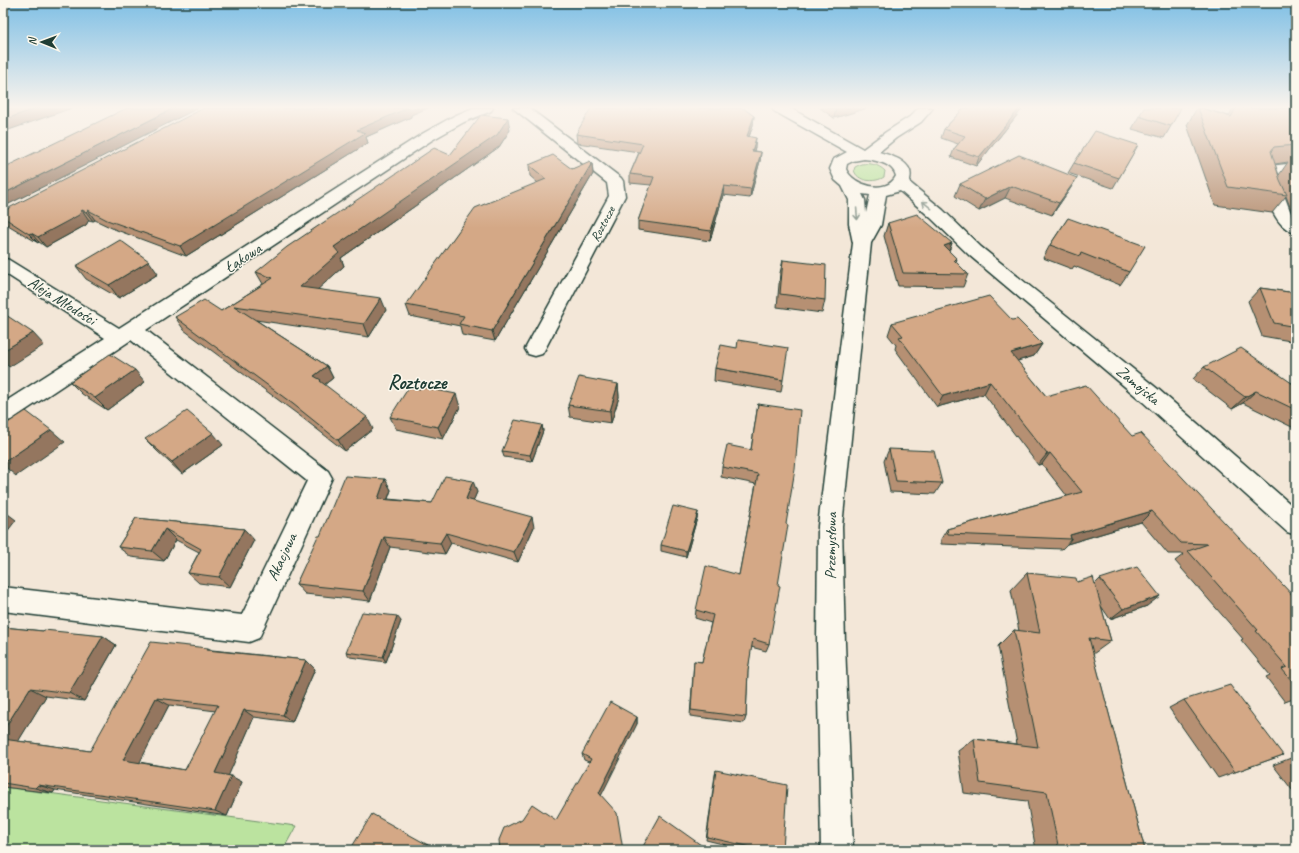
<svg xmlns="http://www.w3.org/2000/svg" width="1299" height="853" font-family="Caveat,sans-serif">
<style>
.green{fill:#bbe39f;stroke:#6d906a}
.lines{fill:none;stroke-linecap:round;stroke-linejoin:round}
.minor-casing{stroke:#1f3d34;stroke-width:3}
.minor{fill:#fbf7ec;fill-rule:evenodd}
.wall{fill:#b69073;stroke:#1f3d34;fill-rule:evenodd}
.shaded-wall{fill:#94765e;stroke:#1f3d34}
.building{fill:#d4a886;stroke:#1f3d34;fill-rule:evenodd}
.oneway{stroke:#8d9a90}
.labels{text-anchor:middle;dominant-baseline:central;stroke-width:3;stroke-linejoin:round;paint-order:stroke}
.far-street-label{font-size:13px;fill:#1f3d34;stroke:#fbf7ec}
.street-label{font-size:16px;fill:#1f3d34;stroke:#fbf7ec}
.district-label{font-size:20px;font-weight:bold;fill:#1f3d34;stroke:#fbf7ec}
</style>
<rect width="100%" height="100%" fill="#f3e7d8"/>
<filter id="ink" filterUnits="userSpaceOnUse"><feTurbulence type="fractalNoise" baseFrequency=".025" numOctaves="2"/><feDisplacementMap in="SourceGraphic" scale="8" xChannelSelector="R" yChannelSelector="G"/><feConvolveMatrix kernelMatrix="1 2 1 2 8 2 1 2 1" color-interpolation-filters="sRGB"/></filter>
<g filter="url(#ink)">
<!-- green -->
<path class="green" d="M861,164c9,-1 17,0 24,7l-1,6c-9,6 -27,5 -30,-7l1,-3z
M3,787l293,39 -13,24h-280z"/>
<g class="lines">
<defs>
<path id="minor" d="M473,108h20l-2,3 -27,11 -32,18 -286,190 182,141 4,7 -73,160 -10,4 -246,-31v-24l239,28 65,-134 -176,-141 -120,80 -8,2v-19l102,-65 -102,-66v-14l6,2 110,68 303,-194 32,-18z
M513,108h16l92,70 2,3 2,15 -80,153 -3,5 -7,2 -7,-2 -3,-5 84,-153 -2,-13z
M772,108h18l73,41 23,-17 25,-16 7,-8h15l-12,14 -25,16 -17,14c14,4 38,11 30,30l34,28 38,37 178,143 137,119v26l-9,-3 -144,-130 -174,-147 -38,-37 -31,-27 -14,4 -5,30 -10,18 -29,283 3,117 8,207h-32l-4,-207 1,-117 35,-283 -4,-19v-24l-7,-14 -7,-6 -5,-11 4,-10 13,-7 -73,-41zM864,159c11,1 29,4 32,17 -9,19 -43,10 -50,-7l1,-5 6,-3zM862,194l8,1 -4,18 -1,-13z
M1296,163v10l-20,1 16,42 4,3v14c-25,-6 -30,-42 -37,-63l2,-3z"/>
</defs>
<!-- minor casing -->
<use href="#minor" class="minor-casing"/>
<!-- minor -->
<use href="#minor" class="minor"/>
</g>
<!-- wall -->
<path class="wall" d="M820,108h48l-34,10z
M964,108h59l-47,58 -25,-9 3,-8 4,-5 -17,-6 3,-9z
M1197,108h4l28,8 4,-8h63v109l-3,-2 -7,-19 -14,17 -57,-8 -28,-80zM1288,162l-9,13 -4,-11z
M411,115v2l-45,20 2,6 -182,113 -72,-27 -19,-9 -2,1 -4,-1 -3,5 -40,22 -7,-5 -1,1 -35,-21v-11z
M754,116l-1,9 -4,12 6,10 -1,4 7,1 -1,9 -10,37 -27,-3 -13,46 -72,-11v-9l13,-36 -21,-2v-9l9,-22 -62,-9 -1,-9z
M1139,116l32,10 -7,12 -32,-9z
M510,130l-11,17 -158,111 3,8 -27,23 69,21 -17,27 -113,-17 71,46 6,12 -9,7 49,44 -28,22 -45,-35 -116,-86 -9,-13 46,-6 42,-27 -7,-12z
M1138,145l-25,43 -45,-15 6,-10z
M592,163l1,11 -98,167 -33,-6 -2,-9 -50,-10 -4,-11 132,-122 -8,-7 -1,-11 43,4z
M1077,178l-7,11 -18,26 -47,-17 -26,13 -24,-15 5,-12z
M1068,218l61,54 -9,13 -46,-19 -2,3 -29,-11 7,-13z
M888,223l64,20 -3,8 8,8 -1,3 12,12 -5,13 -65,-1 -14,-50z
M783,260l42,40 -3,13 -45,-6 3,-34z
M76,266l82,8 -39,24 -33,-19z
M1260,288l36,5v49l-34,-6 -14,-35z
M1012,320l30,24 -8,12 -17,5 29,35 86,40 164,163v99l-11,4 -19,-25 4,-2 -29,-35 2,-1 -68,-78 9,-7h-16l-27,-32 -74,22 -5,5 -121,-5v-5l6,-10 120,-33 -25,-32 -4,1 -54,-71 -47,13 -42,-58 1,-4 -8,-10 4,-12z
M1204,367l88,16 4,-4v50l-53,-26 -11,6 -39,-30z
M715,368l68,12 -2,12 -67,-11z
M70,382h75l-38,28 -25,-16z
M618,384l1,13 -8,26 -41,-6 -2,-12z
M758,404l11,240 -3,7 -15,-4 -3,23 -2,47 -2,6 -54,-7 4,-55 8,1 9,-39 -16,-5 1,-8 43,-35 17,-91 -35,-7 1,-10 29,-18z
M460,407l-17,32 -47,-10 -6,-12z
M542,425l1,6 -11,30 -28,-4 -2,-6z
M145,439l78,6 -41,29 -25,-23z
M889,449l53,34 -7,11 -45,-2 -6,-31z
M385,479l6,11 -3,9 44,4 45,-11 -4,9 61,26 -16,35 -67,-19 -6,11 -55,-7 -20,54 -65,-7 -9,-10 24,-48z
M698,512l-1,6 -11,39 -25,-6v-6z
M136,518l108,11 10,11 -24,47 -31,-4 -11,-10 11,-21 -23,-12 -12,21 -33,-4 -13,-10z
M1027,573l50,9 18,2 5,-5 47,27 -37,13 -9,-13 10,35 -18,13 52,196h-109l-9,-49 -63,-8 -6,-42 16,-12 43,5 -19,-98 16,-16 5,1 -8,-41z
M401,621l-15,41 -36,-5 -4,-5z
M3,627l40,4 60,5 13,9 -32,56 -38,-5 -28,45 72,10 118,-103 4,2 94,10 9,9 -23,53 -38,-5 -26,58 14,7 -15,34 -172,-26 -2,3 -50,-6zM169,705l47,6 -31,59 -46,-8z
M1184,700l99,55 -65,23 -49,-70z
M637,717v7l-48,38 -5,-2 -2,-6z
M1296,756v39l-23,-30z
M716,770l67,80h-36l-41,-10 9,-65z"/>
<!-- shaded-wall -->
<path class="shaded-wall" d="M37,108h35l-69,24v-12z
M174,108h24l-195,99v-13z
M403,108h25l-17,7v2l-45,20 2,6 -182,113 -6,-10 177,-116z
M838,108h30l-34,10 2,-9z
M1020,108h3l-47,58 3,-9z
M754,116l-1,9 -7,20 1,-9z
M508,118l2,12 -11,17 -158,111 3,8 -38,34 -6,-13 34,-40z
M756,138l-1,9 -4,13 1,-9z
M761,152l-1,9 -10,37 1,-9z
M592,163l1,11 -98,167 -3,-10z
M1077,178l-7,11 -18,26 7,-12z
M724,186l-1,9 -13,46 1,-10z
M1011,186l-6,12 -26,13 6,-12z
M82,210l7,10 -3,5 -40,22 -8,-10z
M88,210l7,10 -2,1 -7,-9z
M31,233l8,9 -1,1 -9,-9z
M952,243l-5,13 -3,-10z
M149,261l9,13 -39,24 -10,-13z
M381,298l5,12 -17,27 -5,-13z
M33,333l11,12 -35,22 -6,-6v-10z
M1042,344l-8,12 -30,9 7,-12z
M327,366l6,12 -9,7 -10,-9z
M135,370l10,12 -38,28 -12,-12z
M990,382l-6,12 -47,13 6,-11z
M618,384l1,13 -8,26 -1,-12z
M1256,391l-13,12 -11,6 13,-12z
M456,394l4,13 -17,32 -5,-12z
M367,417l6,12 -28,22 -7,-11z
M542,425l1,6 -11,30 -2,-6z
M51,430l14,12 -49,34 -13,-11v-2z
M213,433l10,12 -41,29 -10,-12z
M1050,453l-8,11 -4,1 9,-11z
M385,479l6,11 -7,19 -6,-10z
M473,481l4,11 -7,17 -4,-10z
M4,511l12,9 -13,17v-25z
M1152,511l-11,11 -74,22 4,-5 -1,-4z
M698,512l-1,6 -11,39v-6z
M532,517l2,10 -16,35 -4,-10z
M165,529l11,11 -12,21 -12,-10z
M244,529l10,11 -24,47 -11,-10z
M446,533l5,10 -6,11 -5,-11z
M384,537l6,10 -20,54 -7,-10z
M1160,596l-13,10 -37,13 13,-10z
M397,616l4,5 -15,41 -3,-5z
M103,636l13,9 -32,56 -15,-8z
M306,660l9,9 -23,53 -9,-7z
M30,688l16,8 -30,49 -13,-4v-10z
M156,698l13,7 -31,61 -15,-6z
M244,710l10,7 -27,62 -12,-6z
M637,717v7l-37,74 -1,-5z
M231,776l11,6 -15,34 -12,-5z
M38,785l17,5 -2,3 -18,-5z"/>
<!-- building -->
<path class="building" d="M3,108h34l-34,12z
M127,108h47l-171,86v-26z
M204,108h204l-51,22 8,3 -185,113 -73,-26 -19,-10 -2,2 -4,-2 -3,5 -41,22 -7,-4 -2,1 -26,-17v-6z
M591,108h152l11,8 -7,20 9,2 -4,13 9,1 -10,37 -27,-3 -13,45 -73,-10 16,-44 -24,-3 13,-30 -67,-10z
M964,108h56l-41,49 -25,-8 11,-13 -21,-7z
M1144,108h37l-10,18 -32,-10z
M1198,108h3l30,9 5,-9h60v37l-22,2 -3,4 9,29 7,15 -59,-8z
M481,115l27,3 -11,17 -163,112 5,6 -39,34 81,11 -17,26 -130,-18 93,60 -13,10 7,4 -1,1 47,36 -29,23 -45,-36 -118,-87 29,-17 17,11 52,-33 -17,-6 31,-25 147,-99 16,7z
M1095,131l43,14 -19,33 -45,-15z
M553,155l19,14 18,-8 2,2 -100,168 -33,-7 5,-8 -58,-11 69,-97 71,-29 -17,-14z
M1019,155l58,23 -18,25 -48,-17 -26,13 -25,-15z
M1292,157h4v9z
M917,214l35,29 -8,3 13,13 -3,1 14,14 -65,-1 -15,-50z
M1068,218l77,28 -16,26 -48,-19 -1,3 -30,-11z
M120,240l29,21 -40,24 -33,-19z
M783,260l43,5 -1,35 -45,-6z
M1260,288l36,5v34l-22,-4z
M989,296l23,24 5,-1 25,25 -31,9 35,43 40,-11 46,51 9,-3 155,166v87l-14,-17 5,-2 -31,-36 2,-1 -70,-79 20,-7 -27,-1 -29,-32 -82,24 1,4 -123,-5 -1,-5 135,-37 -32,-39 -3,1 -57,-72 -47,14 -44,-59 4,-1 -11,-13z
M3,313l30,20 -30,18z
M738,340l50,8 -5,32 -68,-12 6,-23 16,3z
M1241,348l55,38v24l-40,-19 -11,6 -41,-30z
M110,354l25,16 -40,28 -25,-16z
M579,377l39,7 -8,27 -42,-6z
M409,387l11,2 1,-2 35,7 -18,33 -48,-10z
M758,404l42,6 -5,59 -9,55 2,1 -10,60 2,1 -11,58 -16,-5 -5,31 -2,47 -55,-7 3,-49 8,1 11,-47 -17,-5 10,-44 33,9 19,-101 -36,-7 5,-22 24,5z
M26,411l25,19 -48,33v-37z
M187,411l26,22 -41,29 -27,-23z
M515,420l27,5 -12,30 -28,-4z
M889,449l45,2 8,32 -46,-2z
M345,476l40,3 -7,20 54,4 13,-27 28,5 -7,18 66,18 -18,35 -68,-19 -6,10 -56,-6 -21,54 -67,-7 22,-48h2z
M673,506l25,6 -12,39 -25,-6z
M136,518l108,11 -25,48 -31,-4 13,-24 -36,-20 -13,22 -34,-4z
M1137,567l23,29 -37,13 -23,-30z
M1027,573l49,5 1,4 16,-5 18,64 -22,-3 56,212h-86l-12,-58 -67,-9 -6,-44 64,8 -24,-117 26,3z
M362,612l35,4 -14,41 -37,-5z
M3,627l40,4 1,-1 59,6 -34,57 -39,-5 -27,43z
M151,642l57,6 -1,2 99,10 -23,55 -39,-5 -29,63 16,3 -16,35 -177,-26 -3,3 -32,-5v-44l87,12zM156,698l62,7 -33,65 -62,-10z
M1230,685l53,70 -48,17 -51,-72z
M610,702l27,15 -38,76 18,20 6,37h-123l-1,-10 5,-12 18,-9 10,-15 24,16 35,-61 -9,-5z
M1296,757v6l-4,-5z
M716,770l71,15 -4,65h-18l-58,-13z
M372,814l65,36h-87z
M660,816l48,34h-67z"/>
<!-- one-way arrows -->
<defs><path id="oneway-shaft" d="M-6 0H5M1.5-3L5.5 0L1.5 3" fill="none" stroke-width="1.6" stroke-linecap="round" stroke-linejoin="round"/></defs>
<g class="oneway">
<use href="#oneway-shaft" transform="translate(927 205) rotate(-141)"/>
<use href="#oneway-shaft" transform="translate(857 214) rotate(86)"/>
</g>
</g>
<!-- sky -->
<linearGradient id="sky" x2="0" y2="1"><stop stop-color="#7fbfe5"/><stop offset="0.47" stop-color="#faf4ed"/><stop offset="1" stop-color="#faf4ed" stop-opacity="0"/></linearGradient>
<rect width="1299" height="228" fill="url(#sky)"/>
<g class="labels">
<!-- far-street labels -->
<g class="far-street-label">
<text transform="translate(603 224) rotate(-62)">Roztocze</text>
</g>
<!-- street labels -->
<g class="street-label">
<text transform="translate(243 258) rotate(-33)">Łąkowa</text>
<text transform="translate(62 301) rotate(32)">Aleja Młodości</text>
<text transform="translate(1138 385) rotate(40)">Zamojska</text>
<text transform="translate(831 546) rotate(-89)">Przemysłowa</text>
<text transform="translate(282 557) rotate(-65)">Akacjowa</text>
</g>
<!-- district labels -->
<g class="district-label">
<text x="417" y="382">Roztocze</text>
</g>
</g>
<!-- margin -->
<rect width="1299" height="853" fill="none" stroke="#fbf7ec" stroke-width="16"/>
<rect x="8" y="8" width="1283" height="837" fill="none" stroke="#1f3d34" stroke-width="1.5" filter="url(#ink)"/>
<!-- north arrow -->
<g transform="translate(42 42) rotate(271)" stroke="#fbf7ec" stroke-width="3" paint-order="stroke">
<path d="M0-3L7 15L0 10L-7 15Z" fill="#1f3d34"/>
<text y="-6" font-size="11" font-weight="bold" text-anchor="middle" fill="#1f3d34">N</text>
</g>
</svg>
